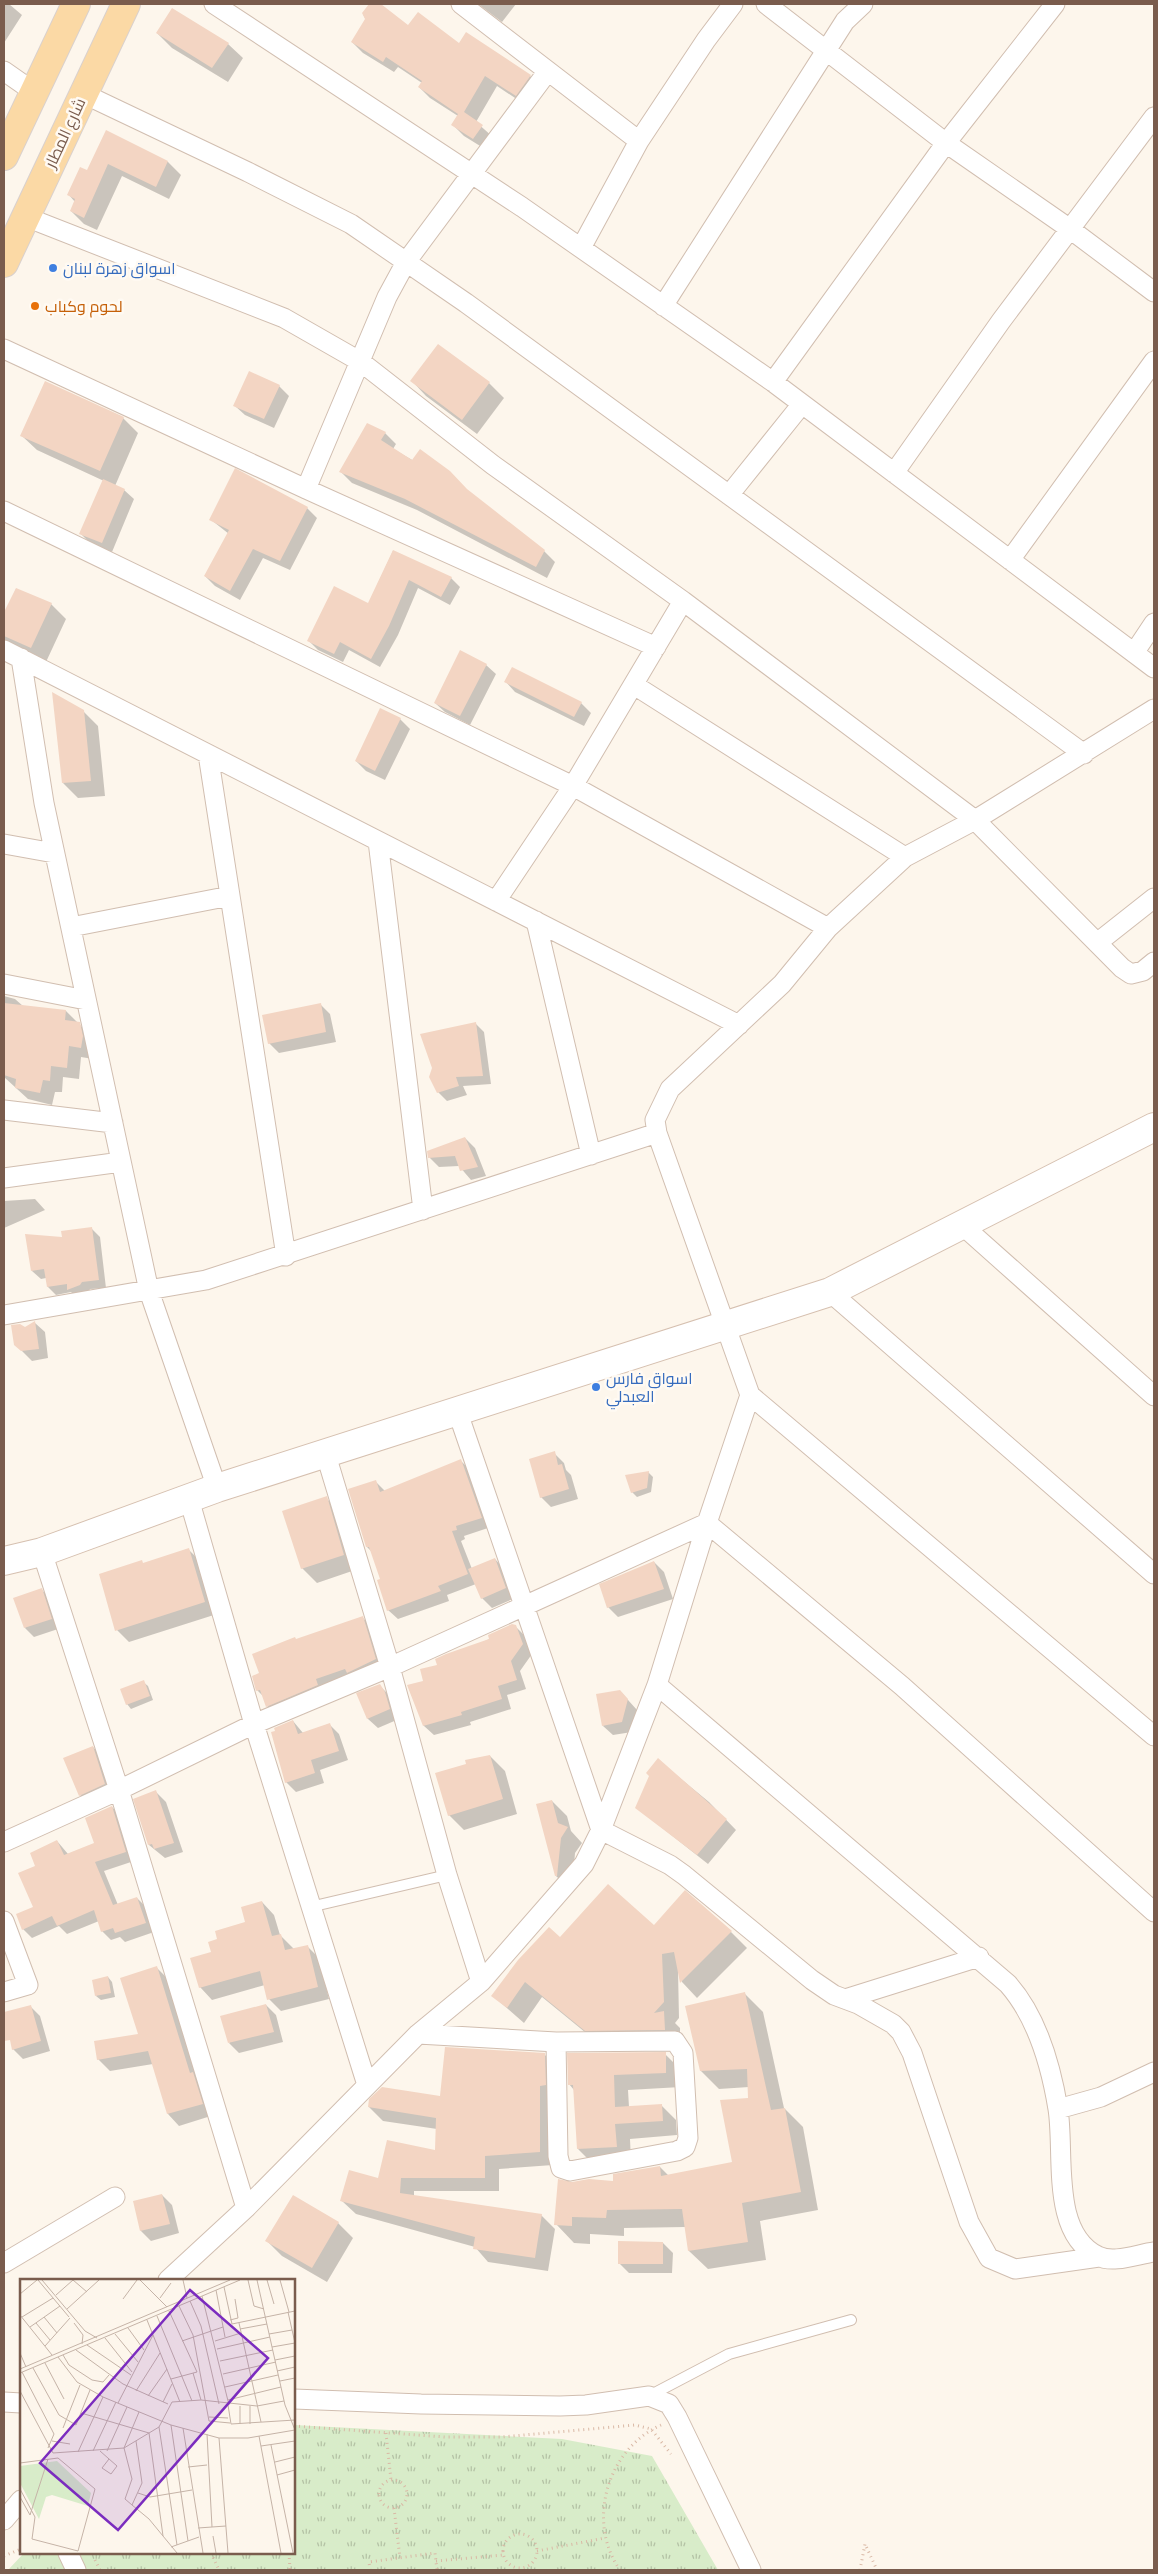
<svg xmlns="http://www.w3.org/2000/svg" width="1158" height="2574" font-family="'Roboto Condensed',Cairo,sans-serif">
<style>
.park{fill:url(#park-tufts)}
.shadow{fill:#0003}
.building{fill:#f3d5c3}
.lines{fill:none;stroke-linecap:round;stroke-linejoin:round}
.lane-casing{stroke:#d1beb0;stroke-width:12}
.street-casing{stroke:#d1beb0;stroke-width:21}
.secondary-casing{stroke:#d6c0b0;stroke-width:30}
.primary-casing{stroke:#dad1cd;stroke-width:30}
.path{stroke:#d9b8a5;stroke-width:3;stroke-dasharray:1 4;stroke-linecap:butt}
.lane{stroke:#fff;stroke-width:10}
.street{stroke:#fff;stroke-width:19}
.secondary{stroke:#fff;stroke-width:28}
.primary{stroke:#fbd9a5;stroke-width:28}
.shop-dot{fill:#3f7fe0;stroke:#fffaf3;stroke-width:2}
.food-dot{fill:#e8710a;stroke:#fffaf3;stroke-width:2}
.labels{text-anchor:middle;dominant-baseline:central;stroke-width:5;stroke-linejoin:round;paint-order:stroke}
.street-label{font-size:16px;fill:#7a5c4d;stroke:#fffaf3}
.shop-label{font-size:16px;fill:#366cbe;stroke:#fffaf3;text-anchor:start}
.food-label{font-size:16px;fill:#c56008;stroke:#fffaf3;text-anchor:start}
.inset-road{fill:none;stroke:#c5b3a7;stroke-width:1}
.view{fill:#7b2cbf;fill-opacity:0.15;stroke:#7b2cbf;stroke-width:2.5}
.inset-edge{fill:none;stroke:#7a5c4d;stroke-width:2.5}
</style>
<defs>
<pattern id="park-tufts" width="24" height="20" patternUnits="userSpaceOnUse" patternTransform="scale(1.25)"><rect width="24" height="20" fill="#d8ecc9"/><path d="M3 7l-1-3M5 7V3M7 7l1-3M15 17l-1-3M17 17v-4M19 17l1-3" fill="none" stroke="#b4c2a5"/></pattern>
</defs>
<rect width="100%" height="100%" fill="#fdf6ec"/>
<!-- park -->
<path class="park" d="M294,2425l268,14 90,17 66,114h-710l16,-17h270z"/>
<!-- shadow -->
<path class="shadow" d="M4,4h5l13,11 -18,28z
M371,4h8l29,23 51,18 71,31 12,11 -15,19 -30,-20 -21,36 17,15 -8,12 -21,-13 -11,-11 5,-9 -28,-18 -11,-11 3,-4 -24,-16 -4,5 -31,-19 -11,-11 14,-22 -3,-6z
M478,4h38l-14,18z
M157,33l71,11 15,14 -15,24 -56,-34z
M106,132l62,30 13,13 -12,24 -47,-23 -25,54 -13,-6 -13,-13 4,-9 -6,-7 18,-23z
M412,381l77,2 15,15 -27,36 -51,-38z
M279,386l10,10 -15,32 -29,-13 -10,-9z
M123,418l15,15 -23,53 9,4 10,9 -22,53 -21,-8 -10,-10 23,-53 -67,-31 -15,-14z
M385,433l11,11 -3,5 77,44 74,58 11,11 -8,16 -130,-68 -65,-27 -11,-11z
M307,508l10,10 -27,52 -27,-12 -23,42 -25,-14 -10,-10 24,-42 -19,-15z
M393,551l58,27 9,9 -10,18 -32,-17 -20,47 -18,32 -31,-17 -6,12 -25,-12 -9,-9 59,-36z
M16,589l35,15 15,15 -20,43 -35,-15 -7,-7v-25z
M486,665l10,9 -26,51 -25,-13 -10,-9z
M506,682l75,21 10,10 -7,13 -69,-34z
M83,711l15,15 7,70 -27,2 -15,-15z
M400,719l10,10 -25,51 -19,-9 -10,-10z
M4,996l11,3 8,7 43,5 25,25 2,23 -12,-2 -2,22 -16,-2 -1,15h-7l-3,13 -24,-6 -24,-22z
M320,1004l10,10 6,28 -57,11 -10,-10z
M475,1023l9,9 7,52 -28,2 4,9 -20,6 -9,-9z
M465,1138l10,10 11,28 -15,4 -12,-14 -20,1 -10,-10z
M35,1199l10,11 -41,18v-27z
M91,1228l9,9 6,51 -16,1 -2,4 -11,5 -6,-6 -15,3 -8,-8 -2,-9 -5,1 -9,-8 -5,-35 36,2z
M35,1323l10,9 3,26 -16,3 -17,-17z
M554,1453l10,10 2,7 5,5 7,24 -27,8 -10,-10z
M461,1461l9,9 21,57 -27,9 1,3 -4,2 11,28 23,-10 9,10 11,29 -23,10 -10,-10 -6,-14 -29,11 2,6 -51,18 -10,-9 -6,-30 -10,-28 -5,-5 9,-65 10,10z
M648,1472l5,5 -2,15 -14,5 -5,-5z
M326,1498l15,15 17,56 -41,14 -15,-15z
M188,1549l13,13 16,52 -88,28 -12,-12 27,-66z
M654,1562l10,10 9,27 -55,18 -10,-10z
M42,1590l9,10 10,28 -27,9 -9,-9z
M363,1618l12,12 12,41 -107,47 -13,-12 -3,-9 -7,-7 3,-16 37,-33z
M515,1626l10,10 7,18 -12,17 6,18 -19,6 4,14 -41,13 1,3 -37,10 -10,-9 -16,-40 17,-4 13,-17z
M143,1682l5,4 5,14 -22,9 -4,-5z
M379,1685l10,10 10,24 -21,9 -10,-9 -10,-25z
M620,1691l17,19 -5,22 -19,3 -10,-9z
M293,1721l10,12 26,-9 10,10 9,26 -28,10 4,13 -28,9 -10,-10z
M93,1747l9,10 12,37 -24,11 -10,-10z
M490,1756l15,15 12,43 -53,16 -15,-15z
M658,1760l51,42 27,28 -28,34 -71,-56z
M156,1792l10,10 17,50 -18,6 -16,-13z
M552,1801l15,15 4,15 11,12 -7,10 -3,38 -16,-15z
M112,1807l9,9 13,45 -30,10 14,34 19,-7 9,9 8,25 -29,10 -5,-5 -9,3 -9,-9 -3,-10 -32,13 -8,-8 -27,12 -9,-9 12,-21 1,-42 21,-25 11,13 27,-10z
M262,1902l12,13 6,20 14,14 13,-3 12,12 10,41 -48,12 -12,-12 -4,-14 -53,15 -12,-13 19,-47 27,-18z
M654,1926l77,6 16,16 -50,50 -15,-16 -4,-12 1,48 -4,5 5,5v18h-78l-60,-49 -18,26 -31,-27 67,-57z
M157,1968l11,11 46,136 -35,11 -11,-12 -15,-50 -43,7 -12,-12 41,-24z
M108,1977l4,5 3,15 -14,3 -5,-4z
M745,1994l18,18 21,96 19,19 15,83 -58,11 6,39 -58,9 -19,-18 -3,-24 -62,1v8l-34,-2v10l-16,-1 -18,-19 16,-41 42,-1 46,-15 9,9 64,-13 17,-64 -1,-12 -30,2 -18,-18z
M266,2005l10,10 7,27 -44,11 -10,-10z
M30,2006l10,10 10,35 -27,8 -10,-10 -9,-36z
M544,2054l14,14 -5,97 -54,4v22h-85v6l127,18 14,14 -7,42 -60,-9 -13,-15 -119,-33 -14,-13 94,-49 1,-23 -54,-8 -14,-14 72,-10z
M665,2054l15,15 1,18 -53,3 1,17 32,-2 15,15 1,15 -47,4 1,22 -38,3 -15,-15 -4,-59 -5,-6z
M162,2195l10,10 7,28 -28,8 -10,-10 -7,-29z
M338,2223l15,15 -26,44 -45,-26 -15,-15z
M663,2243l10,10 -1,20h-43l-10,-10z"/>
<!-- building -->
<path class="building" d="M369,4h12l27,21 10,-13 41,31 7,-11 65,43 -15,21 -31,-20 -21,36 19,13 -10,14 -22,-14 7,-11 -40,-27 4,-6 -36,-24 -3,5 -32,-20 14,-23 -3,-6z
M172,8l57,35 -17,25 -56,-35z
M106,130l62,31 -12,26 -48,-23 -24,54 -14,-7 5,-12 -8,-4 13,-28 7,3z
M438,344l52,38 -28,38 -52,-39z
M249,371l31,14 -16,34 -31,-13z
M45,381l79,36 -24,54 -80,-35z
M367,423l19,9 -5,8 31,20 8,-11 30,22 17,18 78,61 -9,17 -131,-68 -66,-27z
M235,468l73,39 -28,54 -27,-12 -23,42 -26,-15 25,-46 -20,-10z
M103,479l22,10 -23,54 -23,-9z
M393,550l59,27 -11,20 -32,-17 -20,46 -18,33 -31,-17 -6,12 -27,-13 27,-55 34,17z
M16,588l36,15 -21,45 -27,-12v-24z
M460,650l27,14 -27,52 -26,-13z
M512,667l70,35 -8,15 -70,-35z
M52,692l32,18 7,71 -29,2z
M380,708l21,10 -26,53 -20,-10z
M4,1003l62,7 -1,10 15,2 3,14 -2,12 -12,-2 -2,22 -16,-2 -1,15 -7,-1 -3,13 -25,-5 1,-9 -12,-4z
M321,1003l5,29 -58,12 -6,-29z
M476,1022l7,54 -27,1 3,9 -22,7 -8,-16 3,-9 -12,-34z
M465,1137l13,30 -18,4 -5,-15 -27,2 -1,-7z
M92,1227l7,53 -17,2 -2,3 -13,5v-6l-20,3 -3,-18 -13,2 -6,-37 37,3 -1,-6z
M35,1321l4,28 -18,2 -7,-6 -3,-20 9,-1 5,3z
M555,1451l3,14 4,-1 7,25 -29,9 -11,-39z
M461,1459l21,59 -26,8 1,4 -5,1 16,43 -30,12 3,5 -54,20 -10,-31 3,-1 -11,-32h-3l-18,-58 28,-9 4,12z
M649,1471l-2,17 -16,5 -6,-18z
M327,1496l17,59 -43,14 -19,-58z
M189,1548l16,54 -90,29 -16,-57 43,-14 1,3z
M495,1558l11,30 -25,11 -13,-30z
M654,1561l10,28 -57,19 -8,-24z
M42,1588l10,31 -28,9 -11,-30z
M363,1616l13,43 -29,14 -2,-4 -29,10 2,6 -52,22 -6,-17 -4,1 -4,-15 7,-3 -7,-19 43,-17 1,2z
M512,1624l4,1 7,19 -12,17 6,19 -19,6 4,13 -41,13 1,3 -39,11 -16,-41 16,-4 -3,-12 17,-4 -2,-6 11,-5 43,-15 -1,-4z
M144,1680l6,16 -24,9 -6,-16z
M380,1684l5,8 5,17 -23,10 -11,-26z
M620,1690l8,9 -6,23 -20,4 -6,-32z
M293,1720l5,14 32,-11 9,28 -28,9 4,13 -30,10 -14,-51 4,-1 -1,-3z
M93,1746l12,38 -26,12 -16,-38z
M490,1755l13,44 -55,17 -13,-43 31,-9 -1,-4z
M658,1758l69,61 -30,36 -62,-47 14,-32 -3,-3z
M156,1790l18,53 -20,6 -2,-5 -4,1 -15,-46z
M552,1800l6,23 10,4 -7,11 -4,38h-2l-19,-72z
M112,1806l14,46 -31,10 18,43 24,-8 9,26 -31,10 -2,-5 -12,4 -7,-22 -37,16 -5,-10 -30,14 -6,-16 17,-7 -15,-34 17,-7 -5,-13 27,-13 7,15 30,-12 -9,-25z
M608,1884l46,41 31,-35 47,41 -52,52 -6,-31 -12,2 2,48 -10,11 10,-2 1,19 -80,1 -60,-49 -18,26 -16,-12 27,-36 31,-33 11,10z
M262,1901l10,35 9,-2 4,16 23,-5 10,42 -51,13 -7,-29 -61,17 -9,-30 21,-6 -3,-10 9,-3 -2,-8 30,-9 -4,-15z
M157,1966l33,107 3,-1 10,32 -36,10 -19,-63 -51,9 -3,-19 44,-7 -18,-56z
M108,1976l3,17 -16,3 -3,-16z
M745,1992l26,118 14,-2 16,84 -59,11 6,39 -60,9 -6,-42 -75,1 -1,8 -34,-1v9l-18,-1 4,-46 14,3 17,-3 24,2v-7l47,-8 1,10 71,-14 -12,-62 28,-2 -1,-29 -47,2 -15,-65z
M266,2004l8,28 -46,11 -8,-27z
M31,2005l10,36 -29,9 -2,-10 -6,1v-29z
M445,2047l100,6 1,32 -6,1v66l-55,4v22h-84l-1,15 142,21 -7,44 -62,-9 2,-12 -135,-36 9,-31 29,8 9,-38 48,10 1,-32 -68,-11 1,-8 13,-12 58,9z
M666,2052v21l-52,2 1,32 47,-3 1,17 -48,3 2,23 -40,2 -4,-64h-5l-1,-32z
M162,2194l8,30 -30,7 -7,-30z
M293,2195l46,27 -27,46 -47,-27z
M618,2241l45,1v22h-45z"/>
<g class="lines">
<defs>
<path id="lane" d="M310,1907l137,-32
M649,2396l80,-42 122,-34"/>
<path id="street" d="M214,4l308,203 251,175 381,286
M461,4l178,137
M766,4l180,139 124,86 84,63
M4,71l30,21
M84,94l164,78 103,52 115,79 618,451
M26,217l258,101 77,44 132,103 190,136 292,219 147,148 9,6 12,-3 11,-9
M581,248l58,-107 67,-101 27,-36
M663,306l182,-285 18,-17
M4,349l302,140 350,158
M773,382l173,-239 109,-139
M894,473l107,-152 153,-204
M306,489l81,-192 19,-35 142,-191
M729,495l73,-91
M4,511l569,275 255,142
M1010,560l144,-199
M4,650l735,375
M1134,653l20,-30
M21,658l23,145 105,488 68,197
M634,685l271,172
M208,754l78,502
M378,841l45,369
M4,844l50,9
M496,901l77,-115 110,-185
M536,921l55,234
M71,927l159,-31
M1097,943l57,-45
M4,984l82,16
M4,1110l109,13
M4,1178l117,-16
M962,1225l192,171
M830,1292l324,282
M4,1315l202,-35 451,-147
M750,1395l404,341
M458,1413l143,417 69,35 14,10 128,105 22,15 24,9 35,20 8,8 11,21 57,169 20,36 26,11 84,-12
M326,1455l64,212 57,208 34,107
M189,1499l65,225 113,361
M42,1552l77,238 127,418
M657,1685l351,299c29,33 43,82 50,125 7,44 -8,124 40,147 15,8 40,-2 56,-4
M4,1842l115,-52 135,-66 136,-57 317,-144 195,163 252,226
M4,1921l24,64 -24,7
M845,1999l134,-42
M418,2034l138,8 119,-1 8,12 5,85 -3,9 -8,4 -107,20 -9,-3 -3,-12 -2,-114
M1058,2109l43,-12 53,-25
M4,2263l111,-66
M168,2280l78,-72 172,-174 63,-52 103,-118 17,-34 56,-145 50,-162 43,-128 -93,-262 -2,-13 15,-31 112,-105 46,-56 77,-71 70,-37 179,-111
M294,2399l127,5 139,2 26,-1 63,-9 20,8 8,13 74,153
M4,2402l17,1
M4,2520l17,-20
M68,2553l8,17"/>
<path id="secondary" d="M4,1561l38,-9 175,-64 613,-196 324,-165"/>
<path id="primary" d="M4,156l72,-152
M4,263l122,-259"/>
</defs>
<!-- lane casing -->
<use href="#lane" class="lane-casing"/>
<!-- street casing -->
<use href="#street" class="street-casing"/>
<!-- secondary casing -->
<use href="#secondary" class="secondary-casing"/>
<!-- primary casing -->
<use href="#primary" class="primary-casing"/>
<!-- path -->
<path class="path" d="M294,2426l151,11h57l133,-12 16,4 20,25
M386,2433l5,47
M379 2494a14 14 0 1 1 28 0a14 14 0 1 1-28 0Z
M394,2508l6,50
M503 2551a17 17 0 1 1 34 0a17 17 0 1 1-34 0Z
M537,2551l68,-13
M211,2553l8,17
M289,2553l1,17
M4,2556l17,-7
M95,2560l5,10
M436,2561l67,-6
M370,2570l-1,-8 66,-9 2,17
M620,2570c-34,-48 -13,-121 41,-145
M860,2570l5,-26 12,26"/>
<!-- lane -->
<use href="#lane" class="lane"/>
<!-- street -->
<use href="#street" class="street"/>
<!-- secondary -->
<use href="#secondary" class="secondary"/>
<!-- primary -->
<use href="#primary" class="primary"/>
</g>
<!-- markers -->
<g class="shop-dot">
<circle cx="53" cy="268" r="5"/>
<circle cx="596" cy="1387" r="5"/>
</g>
<circle class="food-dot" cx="35" cy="306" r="5"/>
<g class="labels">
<!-- street labels -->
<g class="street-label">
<text transform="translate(65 133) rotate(-65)">شارع المطار</text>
</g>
<!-- shop labels -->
<g class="shop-label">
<text x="63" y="268">اسواق زهرة لبنان</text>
<text x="606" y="1378">اسواق فارس<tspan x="606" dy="18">العبدلي</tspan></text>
</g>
<!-- food labels -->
<g class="food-label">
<text x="45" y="306">لحوم وكباب</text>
</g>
</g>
<!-- overview -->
<g transform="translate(20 2279)">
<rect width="275" height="275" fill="#fdf6ec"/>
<path d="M37,182l34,32 -3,13 -36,-11 -6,2 -7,22 -19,-36v-17z" fill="#d8ecc9"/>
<path class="inset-road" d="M18,1l31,37M22,1l43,51 12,7M53,1l14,12M120,1l27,27M163,1l4,18M228,1l6,26 10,3M247,1l7,24M260,1l9,32M204,8l8,37 63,-13M196,11l9,47M0,15l17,-14M36,16l17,-15M182,17l27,109M140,19l11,-15M103,20l14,-19M170,22l11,25 18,78M159,27l14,29 16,86 21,2M47,30l32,-29M149,32l28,61M268,33l7,31M0,36l32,40M137,37l35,85M2,38l31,-19M24,38l13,16M127,41l33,82M210,41l8,-2 -3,-19M16,44l14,17M54,44l9,12 -1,9M219,44l22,99M10,48l30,-21M108,49l16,22M220,50l27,-5M95,55l23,28M249,55l23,-4M85,59l27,34M162,62l41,-14M195,62l26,-8M67,66l44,30M25,67l25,-28M252,68l23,-4M197,70l53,-12M56,71l47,34 45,20M0,74l6,14M43,76l6,10 23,15 11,2 6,-7M38,78l19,25 26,15 68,28 48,13 9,115M255,81l20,-4M200,82l53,-11M25,84l19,36M13,89l26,47 17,10 14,-35M0,90l210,-89M257,92l18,-4M2,93l32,62 -6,14M0,94l220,-93M173,94l8,27M203,95l53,-12M151,100l26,-7M260,102l15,-3M205,108l53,-12M0,112l33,62 71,-5 35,-21 13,-25 29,-2 56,6 27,-5M116,112l24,-38M128,117l19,-27M208,121l53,-13M143,123l9,-18M98,124l35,-68M208,126l3,19 64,-4M61,134l68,20 14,103M189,138l19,1M220,145v-18M230,145v-18M151,146l17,116M139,148l18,118M43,149l17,-43M163,149l20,125M187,155l5,93M239,157l22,117M199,159h29l47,-8 -10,-25 -28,-125M32,162l18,3M116,162l6,42 -10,22 17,14 28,34M251,166l22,108M241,167l34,-5M73,172l23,-49M80,172l17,15 -6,8 -9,-6 7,-9M87,172l20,-44M58,173l25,-55M255,183l20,-5M0,184l38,-5 37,31 -17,62 -46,-12 3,-22 -15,-28M168,188l19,-2M257,196l18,-5M118,214l12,4 42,-7M0,218l10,18M112,226l-7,-6 7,-20 -8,-31 15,-36M10,236l18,-56M178,249l28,-2M193,257l3,17M151,268l28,-10"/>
<path class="view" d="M170,11l78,68 -150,172 -78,-67z"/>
<rect width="275" height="275" class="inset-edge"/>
</g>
<!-- border -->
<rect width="1158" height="2574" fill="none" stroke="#7a5c4d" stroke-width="10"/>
</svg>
